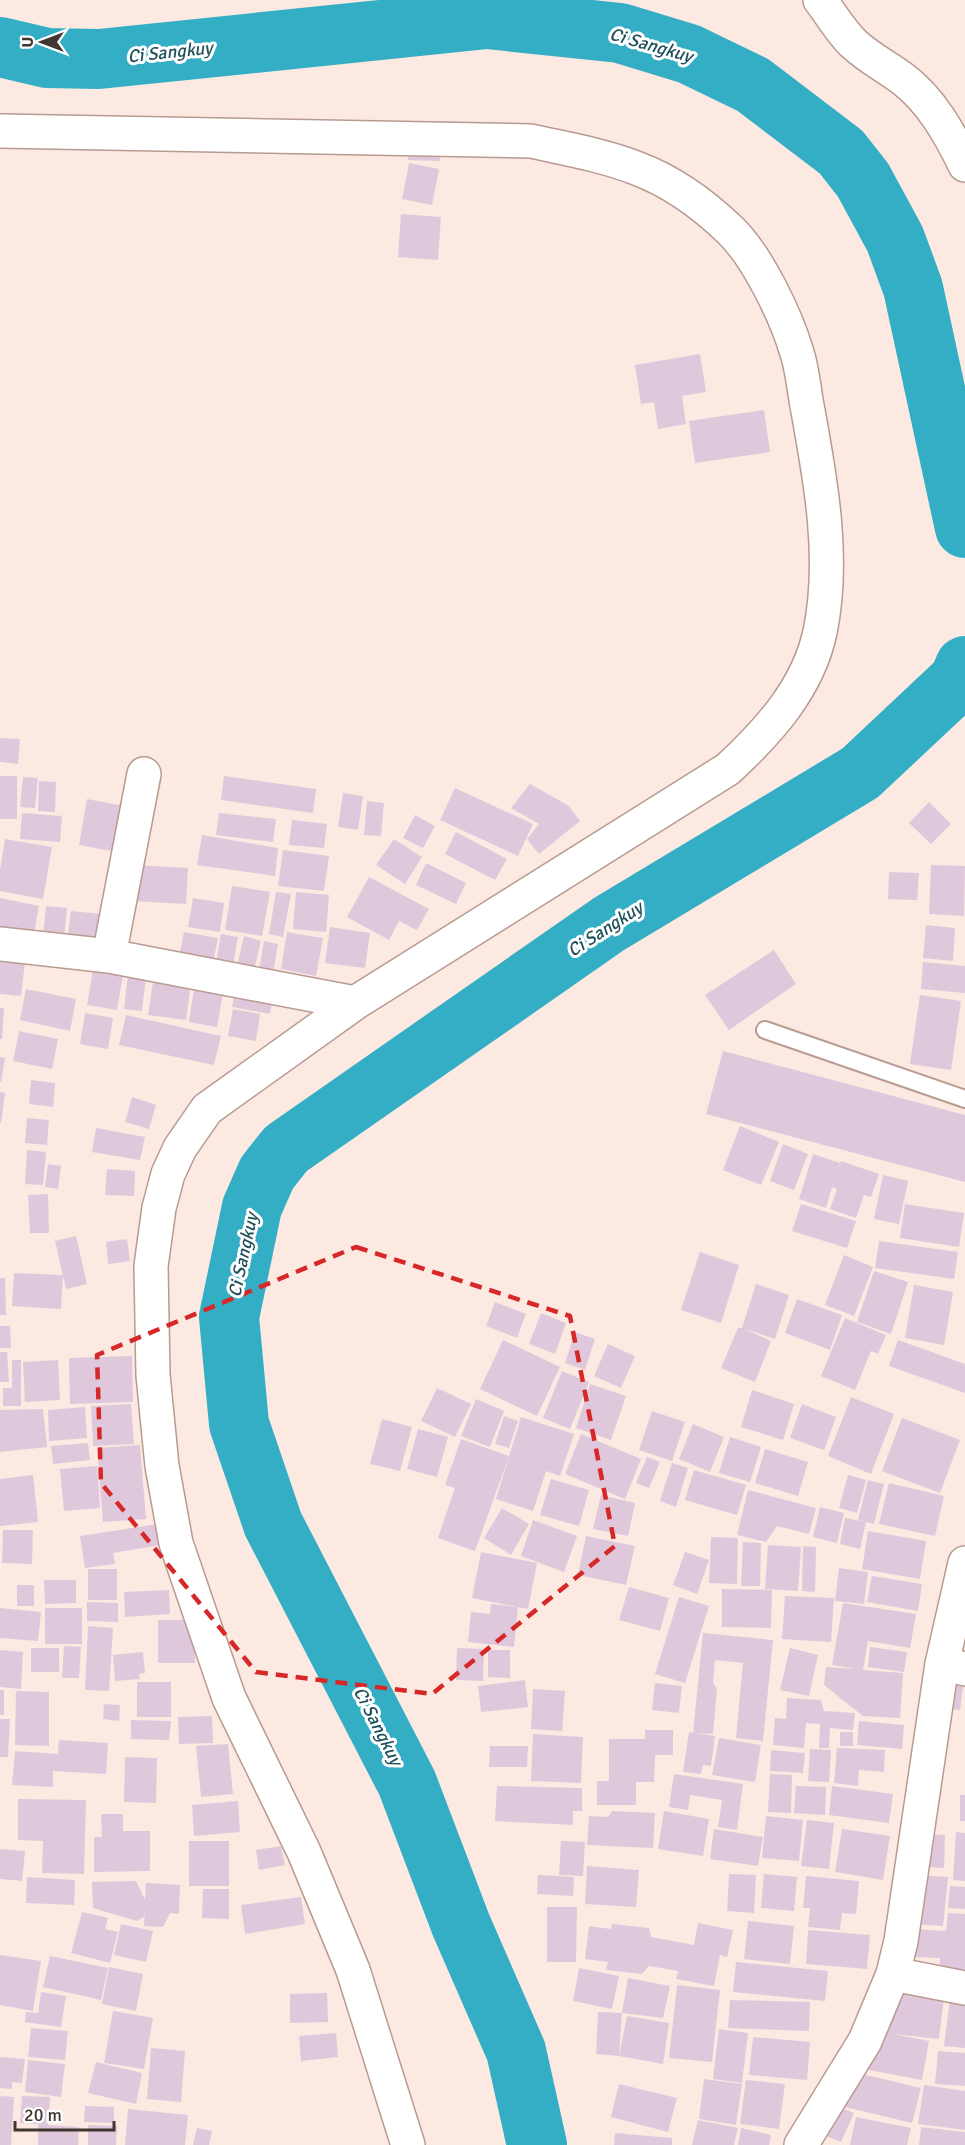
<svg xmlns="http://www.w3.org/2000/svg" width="965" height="2145" font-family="Signika,sans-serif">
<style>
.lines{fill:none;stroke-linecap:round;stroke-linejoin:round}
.river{stroke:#34aec5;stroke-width:60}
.building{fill:#e0c8dc}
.service-casing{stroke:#b89b90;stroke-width:20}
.minor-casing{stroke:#b89b90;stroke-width:36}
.tertiary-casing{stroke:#b89b90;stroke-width:36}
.service{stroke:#fff;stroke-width:16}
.minor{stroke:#fff;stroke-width:33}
.tertiary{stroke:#fff;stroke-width:33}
.marked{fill:none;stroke:#d62828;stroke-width:4.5;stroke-dasharray:12 8;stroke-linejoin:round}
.labels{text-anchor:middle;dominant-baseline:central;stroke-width:6;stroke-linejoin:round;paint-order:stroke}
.water-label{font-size:18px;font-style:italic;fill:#20515b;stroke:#fff}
</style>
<rect width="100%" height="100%" fill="#fce9e2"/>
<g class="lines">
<!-- river -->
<path class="river" d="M0,47l47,11 52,1 388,-40 133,14 69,21 64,31 88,67 22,28 32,59 18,49 52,240
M537,2145l-21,-94 -55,-126 -54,-142 -134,-259 -34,-100 -10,-107 23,-110 15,-34 19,-24 323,-225 251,-151 99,-93 6,-14"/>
</g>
<!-- building -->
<path class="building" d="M409,147l31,2v12l-32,-1z
M409,163l30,6 -7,36 -30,-6z
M401,214l40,3 -3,43 -40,-3z
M700,354l6,38 -24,4 4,28 -28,5 -4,-27 -13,2 -6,-39z
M764,410l6,42 -75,11 -6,-42z
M0,738l20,1 -2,25 -18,-2z
M0,776h17v43h-17z
M224,776l92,13 -3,24 -92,-13z
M23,777l15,1 -3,30 -15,-1z
M39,781l17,1 -1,30 -17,-1z
M530,784l39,22 11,15 -41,33 -12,-15 12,-15 -28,-16z
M455,788l78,36 -15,32 -78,-36z
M343,793l20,3 -5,34 -20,-3z
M87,799l37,7 -7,46 -38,-7z
M367,801l17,2 -3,33 -17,-1z
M929,802l22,22 -20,20 -22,-21z
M22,813l40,3 -2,26 -40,-3z
M219,813l57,6 -3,23 -57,-7z
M415,815l20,11 -12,22 -20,-10z
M292,820l35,4 -3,24 -35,-3z
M456,832l51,27 -12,21 -50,-26z
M202,835l76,13 -3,28 -78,-11z
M5,839l47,8 -9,52 -43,-8v-21z
M394,839l28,18 -17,27 -29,-19z
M283,850l46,6 -5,35 -46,-5z
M426,863l40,20 -10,21 -40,-19z
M135,865l53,3 -2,36 -54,-3z
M931,865l34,1 -1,50 -35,-2z
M889,872l30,1 -2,27 -29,-1z
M369,877l60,32 -12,21 -18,-9 -10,19 -42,-23z
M232,886l38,6 -8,44 -37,-6z
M276,892l15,2 -8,43 -14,-3z
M296,892l33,3 -3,37 -33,-3z
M0,898l39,8 -7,38 -32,-6z
M193,898l31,5 -4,29 -32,-5z
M46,906l21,2 -3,30 -22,7z
M71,911l31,3 -3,26 -31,-4z
M926,925l29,3 -2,33 -30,-3z
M330,927l40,6 -5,35 -40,-5z
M184,932l34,6 -6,30 -34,-6z
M287,932l36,6 -7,38 -35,-7z
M221,934l17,3 -5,29 -17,-3z
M244,936l17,5 -7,29 -17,-4z
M264,941l14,3 -5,29 -14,-3z
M774,950l22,34 -67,46 -24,-35z
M95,958l30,5 -8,47 -30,-5z
M0,959l25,3 -4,34 -21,-2z
M923,962l42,4v27l-44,-4z
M129,966l18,2 -5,43 -18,-2z
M155,969l37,6 -6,45 -38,-5z
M195,982l29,5 -7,40 -28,-5z
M236,985l38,7 -4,22 -38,-7z
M26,989l50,10 -6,32 -50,-11z
M920,995l41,6 -10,69 -41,-6z
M0,1008h4l-2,31h-2z
M233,1009l27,5 -4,27 -28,-5z
M85,1013l28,5 -5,31 -28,-5z
M126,1015l95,21 -7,29 -95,-20z
M19,1031l39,8 -6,30 -39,-8z
M723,1051l242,64v67l-259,-68z
M0,1057l5,1 -4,24h-1z
M31,1080l24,3 -2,24 -24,-3z
M0,1092l5,1 -4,30h-1z
M132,1097l24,8 -7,24 -24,-7z
M27,1118l22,2 -2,25 -22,-2z
M740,1126l39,16 -18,43 -38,-15z
M96,1128l49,9 -5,23 -48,-8z
M783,1144l25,10 -14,36 -24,-9z
M27,1150l19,2 -3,33 -18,-1z
M813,1154l27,9 -2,9 3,-11 38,13 -8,23 -7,-2 -8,23 -26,-9 7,-20 -5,-2 -6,21 -27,-9z
M48,1164l13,2 -3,23 -13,-2z
M107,1169l28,2 -1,25 -29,-1z
M883,1175l25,6 -9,43 -25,-5z
M48,1194l1,39h-19l-2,-38z
M801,1204l55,17 -9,27 -55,-17z
M905,1204l59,9 -5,34 -59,-9z
M76,1236l11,48 -21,5 -11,-48z
M127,1239l3,22 -22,3 -2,-22z
M879,1241l79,11 -4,27 -79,-11z
M700,1252l39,13 -18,58 -40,-13z
M844,1255l29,12 -19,49 -29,-11z
M874,1271l34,11 -17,52 -34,-12z
M14,1273l49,2 -2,34 -49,-3z
M0,1278h5l1,37h-6z
M756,1284l33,11 -14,44 -30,-10 26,12 -16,41 -34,-14 17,-40h4z
M914,1285l39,7 -9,53 -39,-7z
M797,1299l45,16 -12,35 -45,-17z
M495,1302l31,12 -9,24 -31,-12z
M541,1313l25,10 -11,31 -26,-10z
M845,1318l41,17 -8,19 -7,-3 -16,39 -34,-14z
M0,1326h10l1,22h-11z
M575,1332l20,7 -10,31 -20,-7z
M503,1340l57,27 -23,49 -57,-27z
M898,1340l67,24v29l-76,-27z
M608,1344l27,12 -14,32 -27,-12z
M0,1352h7l2,30h-9z
M132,1356l1,46 -63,2 -1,-46z
M12,1360h9v46h-18v-18h9z
M58,1360l2,40 -35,2 -2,-40z
M562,1371l27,11 -19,47 -27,-11z
M590,1384l36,12 -15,44 -35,-12z
M437,1388l34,16 -16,33 -34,-16z
M752,1390l42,14 -11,36 -42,-13z
M851,1397l43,17 -23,60 -43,-18z
M476,1399l28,12 -14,36 -29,-11z
M131,1404l3,40 -41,2 -2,-40z
M802,1404l34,13 -12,33 -34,-12z
M85,1407l2,31 -38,3 -1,-31z
M43,1409l4,38 -47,5v-42z
M652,1411l33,11 -13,39 -33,-11z
M504,1416l14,5 -9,27 -14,-4z
M521,1417l53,17 -14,42 -14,-5 -13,40 -37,-12z
M902,1418l58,22 -20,53 -58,-22z
M382,1419l30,8 -12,44 -30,-7z
M693,1424l31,13 -14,35 -31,-13z
M418,1429l30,8 -11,40 -30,-8z
M581,1434l60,25 -16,40 -60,-25z
M730,1437l31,10 -11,35 -31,-9z
M461,1439l48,17 -34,95 -37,-13 17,-50 -10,-3z
M88,1443l2,17 -37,4 -2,-18z
M140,1445l6,74 -43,3 -6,-74z
M765,1449l43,13 -10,34 -43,-13z
M647,1457l13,5 -11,26 -13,-5z
M672,1463l16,5 -12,39 -16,-6z
M97,1466l3,42 -36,3 -4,-42z
M694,1470l52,15 -9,30 -52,-15z
M33,1475l5,47 -38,4v-47z
M848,1475l18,5 -9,33 -18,-5z
M551,1479l38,11 -10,36 -39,-11z
M868,1480l16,4 -10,40 -16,-4z
M889,1483l55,13 -9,40 -56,-12z
M748,1490l68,18 -7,26 -32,-8 -11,16 -29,-7z
M601,1495l34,8 -7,33 -35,-7z
M820,1507l24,6 -7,30 -24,-6z
M502,1508l27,16 -18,31 -27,-17z
M845,1518l21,4 -6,27 -20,-5z
M533,1520l44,16 -13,36 -43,-16z
M158,1524l3,21 -48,8 2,11 -30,4 -5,-32z
M3,1530h30l-1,34 -30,-1z
M868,1531l58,10 -6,38 -58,-10z
M586,1536l49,10 -9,39 -48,-10z
M711,1537l27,1 -1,46 -28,-1z
M743,1542l18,1 -1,43h-19z
M768,1545l33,2 -3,44 -33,-2z
M803,1546l13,1 -1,45 -13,-1z
M481,1552l56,11 -9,46 -56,-11z
M685,1552l24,8 -12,34 -24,-9z
M839,1568l29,4 -4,32 -29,-3z
M88,1569h29v31h-29z
M872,1576l50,8 -4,27 -51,-9z
M44,1580h32v23l-31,1z
M17,1585h17v21h-17z
M629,1587l40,11 -9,33 -41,-11z
M722,1589l50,1 -1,38 -49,-1z
M169,1590l1,24 -45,3 -1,-25z
M785,1596l49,2 -3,44 -49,-3z
M679,1597l30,9 -24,77 -30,-9z
M87,1602l31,1v19l-31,-1z
M843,1603l73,11 -6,34 -42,-7 -5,29 40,3 -3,45 -37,-2 -39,-31 2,-18 30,2 -24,-4z
M491,1604l27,3 -4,40 -46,-5 3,-30 19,2z
M0,1608l41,4 -3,29 -38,-3z
M45,1608h37v36h-37z
M158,1620h36l1,43h-37z
M88,1626l25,2 -4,63 -24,-1z
M703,1633l70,7 -10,101 -27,-3 7,-75 -28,-3 -2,23 4,6 -4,45 -18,-1 20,3 -4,30 -8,-1 -2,9 -18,-2 6,-40 4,1z
M64,1646l17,1 -2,31h-17z
M870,1647l37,5 -3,20 -36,-5z
M31,1648h28v24h-28z
M457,1648l27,1 -1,32 -27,-1z
M790,1648l28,7 -9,41 -29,-6z
M0,1650l23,2 -2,37 -21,-2z
M488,1650h22v28l-22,-1z
M143,1652l2,21 -6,1 1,5 -25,2 -2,-26z
M525,1680l3,27 -47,5 -3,-26z
M137,1682h34v35h-34z
M655,1683l27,3 -3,27 -27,-3z
M947,1684l16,3 -3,23 -17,-2z
M533,1689l32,2 -3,40 -31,-2z
M0,1690h4v25h-4z
M16,1691l33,1v54l-34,-1z
M787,1698l34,2 3,11 31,2 -2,17 -23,-2 -1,20h-10l1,-24 -14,-1 -2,25 -31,-3 2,-27 11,1z
M104,1704l16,1 -1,16 -16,-2z
M212,1716l1,27 -34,1 -1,-27z
M0,1719h10l-2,38h-8z
M131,1720l40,1 -2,19 -38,-1z
M859,1721l45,4 -2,24 -45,-4z
M645,1730h28v25h-18l-1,27h-18v23h-39v-24h12v-42h36z
M840,1732h13v14h-13z
M533,1734l50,3 -2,46 -50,-2z
M719,1738l42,7 -6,37 -43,-7z
M59,1740l49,3 -2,31 -53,-3v16l-41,-2 3,-34 43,3z
M228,1744l5,50 -32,3 -5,-51z
M490,1746h38l-1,21h-38z
M837,1748l48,2 -1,22 -25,-2 -1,16 -24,-3z
M810,1749l21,1 -2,32 -21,-1z
M771,1750l34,3 -2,20 -33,-2z
M125,1757l32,1 -1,45 -32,-1z
M674,1774l69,10 -6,46 -19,-3 4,-27 -32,-5 -2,15 -19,-3z
M770,1774l22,1 -1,38 -23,-1z
M497,1786l85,2v23h-9v14l-78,-4z
M796,1786l30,1 -1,28 -31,-2z
M832,1786l61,8 -4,29 -60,-8z
M960,1795h5v26h-5z
M18,1799l68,1 -2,74 -42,-1 1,-32 -25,-1z
M238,1801l2,31 -46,4 -2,-31z
M612,1811l43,2 -2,35 -66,-3 2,-29 19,1z
M664,1811l45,8 -6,37 -45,-7z
M101,1814h22v17h27v40l-56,1v-35h8z
M766,1816l37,4 -4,41 -37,-3z
M807,1820l27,3 -5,46 -28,-3z
M714,1829l49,8 -5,29 -48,-7z
M842,1829l48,7 -7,44 -48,-8z
M956,1832l9,1v48l-12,-1z
M929,1834l16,1 -1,33 -16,-1z
M189,1841h40v45h-40z
M561,1841l24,1 -2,34 -24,-1z
M281,1846l4,19 -26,5 -3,-20z
M0,1849l25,2 -3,30 -22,-2z
M587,1866l52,4 -3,37 -51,-3z
M729,1874l27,1 -2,38 -27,-2z
M764,1874l33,3 -3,34 -33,-3z
M538,1875l36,2 -1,19 -36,-2z
M917,1875l31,2 -5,49 -30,-2z
M806,1876l53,5 -3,33 -14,-1 -2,17 -32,-3 2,-19h-7z
M27,1877l48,3 -1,25 -48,-2z
M136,1881l9,19 1,-17 34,2 -1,29 -9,-1 -7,14 -19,-1 1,-18 -1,9 -7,4 -44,-13 -1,-26z
M950,1886l15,1v22l-17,-1z
M203,1889h26v30l-27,-1z
M301,1897l4,27 -60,10 -4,-29z
M547,1907h30l-1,55h-29z
M82,1912l26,6 -3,11 13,3 -8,31 -39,-10z
M948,1913l17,1v70l-27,-3 2,-23 -26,-1 2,-28 30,2z
M748,1921l46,5 -4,38 -46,-5z
M698,1923l35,7 -6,27 -7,-2 -6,31 -38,-7 2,-8 -29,-5 -7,8 -36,-4 2,-8 -23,-3 4,-33 22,3 1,-5 37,4 2,9 43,8z
M121,1924l32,7 -7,31 -32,-7z
M808,1930l62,5 -3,34 -61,-5z
M0,1955l41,6 -8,50 -33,-6z
M50,1956l58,12 -7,32 -58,-13z
M736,1962l92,9 -3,30 -92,-9z
M109,1967l34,7 -7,37 -34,-7z
M579,1968l40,8 -7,33 -39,-8z
M628,1978l42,8 -7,32 -41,-5z
M677,1985l43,5 -8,72 -43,-4z
M893,1991l51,5 -5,43 -46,-5 36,7 -7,39 -53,-10 7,-39 12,2z
M41,1992l25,4 -5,31 -36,-5 1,-10 12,1z
M951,1992l14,1v55l-21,-2z
M327,1993l1,29 -38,1v-29z
M730,2000l80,2 -1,29 -81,-3z
M113,2011l40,7 -9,51 -40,-6z
M598,2012l24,1 -3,43 -23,-2z
M627,2016l42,7 -6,41 -44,-8z
M31,2028l37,3 -3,29 -37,-3z
M719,2029l29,4 -6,50 -29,-4z
M336,2033l2,24 -37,4 -2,-25z
M753,2037l57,5 -3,38 -58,-5z
M151,2048l34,3 -4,51 -34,-3z
M938,2051l27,2v33l-30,-2z
M0,2057l25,2 -3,24 -10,-1v7l-12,-1z
M28,2060l37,4 -4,33 -36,-5z
M96,2062l46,11 -6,31 -48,-11z
M853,2072l68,16 -9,35 -67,-16z
M704,2079l38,5 -6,41 -37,-6z
M746,2080l39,4 -6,45 -39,-5z
M619,2084l58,14 -9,34 -57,-15z
M924,2085l41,6v39l-47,-6z
M0,2096l14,1 -3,48h-11z
M22,2096l28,1 -2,28 31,2 -1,18h-40v-21l-18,-1z
M832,2104l22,9 -13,29 -22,-9z
M85,2106l29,1v16l-30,-1z
M128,2109l60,6 -3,30h-60z
M856,2117l55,11 -4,17h-57z
M698,2120l40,8 -4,17h-42z
M88,2125l29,1 -1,19h-28z
M921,2127l44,5v13h-46z
M197,2128l15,3 -3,14h-16z
M741,2128l30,7 -2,10h-31z
M615,2133l57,5v7h-58z"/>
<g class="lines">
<defs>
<path id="service" d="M765,1030l200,69"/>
<path id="minor" d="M0,131l531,10c35,8 72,14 105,27 35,13 68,37 94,62 28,27 56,86 67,123 6,18 7,39 11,58 13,71 27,149 12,221 -12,56 -51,99 -92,137l-373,234 -148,106 -27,39 -12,26 -9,34 -8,58 2,109 9,91 14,77 53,155 75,154 49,118 55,175
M0,944l109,12 246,47
M109,956l35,-182
M942,1664l23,5
M893,1974l72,14"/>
<path id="tertiary" d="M820,0c11,14 21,32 34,44 15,14 33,23 49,35 28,21 47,55 62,86
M801,2145l64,-104 28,-67 8,-33 41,-277 23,-101"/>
</defs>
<!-- service casing -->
<use href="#service" class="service-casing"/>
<!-- minor casing -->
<use href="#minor" class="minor-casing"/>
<!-- tertiary casing -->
<use href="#tertiary" class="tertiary-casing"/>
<!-- service -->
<use href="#service" class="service"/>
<!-- minor -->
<use href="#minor" class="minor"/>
<!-- tertiary -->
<use href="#tertiary" class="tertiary"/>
</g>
<!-- marked area -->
<path class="marked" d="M356,1247l214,69 45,230 -183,148 -176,-22 -155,-189 -4,-128z"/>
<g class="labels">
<!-- water labels -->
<g class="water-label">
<text transform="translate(651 45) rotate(16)">Ci Sangkuy</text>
<text transform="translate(170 52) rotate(-6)">Ci Sangkuy</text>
<text transform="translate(605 929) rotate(-33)">Ci Sangkuy</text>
<text transform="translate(243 1255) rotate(-78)">Ci Sangkuy</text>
<text transform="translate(378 1726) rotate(63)">Ci Sangkuy</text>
</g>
</g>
<!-- north arrow -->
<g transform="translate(42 42) rotate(270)" stroke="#ffffff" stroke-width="4.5" paint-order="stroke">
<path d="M0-4.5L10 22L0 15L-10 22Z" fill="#423631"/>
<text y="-9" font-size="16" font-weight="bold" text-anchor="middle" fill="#423631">U</text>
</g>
<!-- scale -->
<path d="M15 2121v9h99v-9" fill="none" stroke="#423631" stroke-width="3"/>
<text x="24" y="2121" font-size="18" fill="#423631" stroke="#ffffff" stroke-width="4.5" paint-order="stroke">20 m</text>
</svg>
